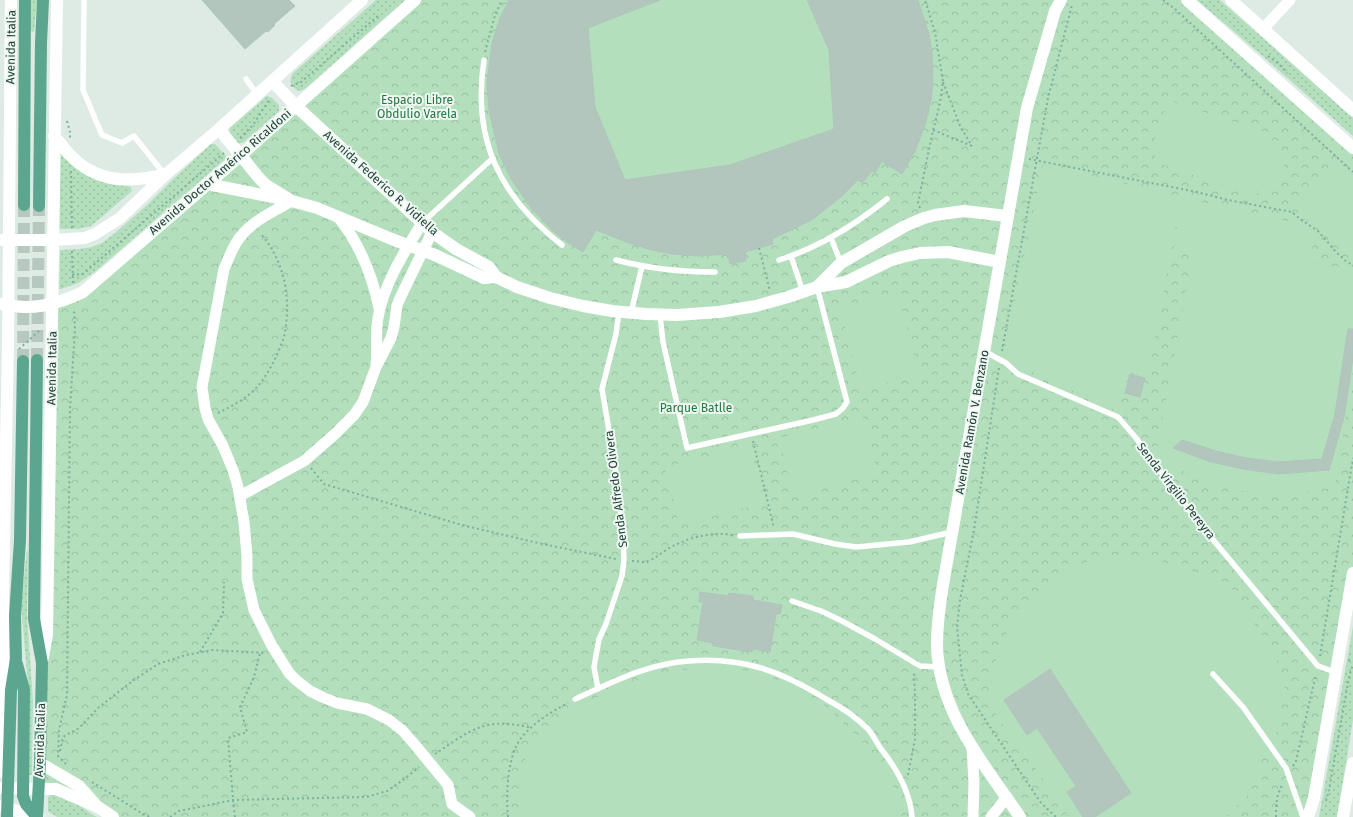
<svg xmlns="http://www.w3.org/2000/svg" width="1353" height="817" font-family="'Fira Sans',sans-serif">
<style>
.grass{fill:url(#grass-dots)}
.park{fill:url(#park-crowns)}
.garden{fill:#b3dfbd}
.building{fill:#b2c6bd;stroke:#afc5bb}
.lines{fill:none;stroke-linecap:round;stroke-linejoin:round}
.primary-tunnel{stroke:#b7c8c0;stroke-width:12;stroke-dasharray:12 6;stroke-linecap:butt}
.path{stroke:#7ab29e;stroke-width:2;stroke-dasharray:2 3;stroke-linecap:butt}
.service{stroke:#fff;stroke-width:5.5}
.minor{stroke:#fff;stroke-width:11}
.tertiary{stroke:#fff;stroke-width:12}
.primary{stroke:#5ca68f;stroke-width:12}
.labels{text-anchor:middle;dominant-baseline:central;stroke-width:4;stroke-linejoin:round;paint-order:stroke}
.street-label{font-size:12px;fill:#1d3c32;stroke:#eef7f2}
.park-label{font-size:12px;fill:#23773f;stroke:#eef7f2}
</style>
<defs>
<pattern id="grass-dots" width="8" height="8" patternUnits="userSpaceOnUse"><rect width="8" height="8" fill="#b3dfbd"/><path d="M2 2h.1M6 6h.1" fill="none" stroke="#9ac0a3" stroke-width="1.8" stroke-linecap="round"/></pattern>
<pattern id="park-crowns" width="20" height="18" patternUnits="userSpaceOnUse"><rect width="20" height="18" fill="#b3dfbd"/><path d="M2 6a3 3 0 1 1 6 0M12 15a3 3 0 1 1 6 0" fill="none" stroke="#9ac0a3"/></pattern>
</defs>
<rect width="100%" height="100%" fill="#ddebe4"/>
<!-- grass -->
<path class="grass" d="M31,0h6l-3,32 -3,-1z
M376,0h29l-99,88 -6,3c-9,-3 -12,-10 -7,-18z
M1197,0h23l133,118v18l-87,-77z
M267,96l5,2 7,7v6l-35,31 -6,2 -9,-12 1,-4z
M211,144h4l11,12v2l-4,4 -126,109 -18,12 -17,6h-2l1,-39 19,-1 13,-2 10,-4 12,-9 33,-29 23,-23z
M60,153c15,14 29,26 50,31 7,2 15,1 21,3l1,4 -41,35 -13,3h-18l-1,-1z
M27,550l1,2 -1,63 6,86 -1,74h-5l2,-79 -8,-92z
M1353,626v94l-16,97h-18z
M51,795c17,0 32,14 46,22h-40l-9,-6v-14z"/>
<!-- park -->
<path class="park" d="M415,0h772l166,148v425l-45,244h-1195l-74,-29 14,-485 20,-6z"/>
<!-- garden -->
<path class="garden" d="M509,0h409c19,51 20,99 -2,150 -4,8 -10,16 -14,24l-20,-12 -7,11 -3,-2 -10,12 -4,-3c-25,26 -52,45 -86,58l1,6 -28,8 1,9 -16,3 -2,-10c-45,3 -91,-2 -131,-26l-14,24c-19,-12 -36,-26 -51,-43 -38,-44 -53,-110 -40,-166 4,-15 10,-29 17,-43z
M1168,100l105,35 -2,12 17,7 -13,36 -14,-5 -5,12 -100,-35 -3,-17z
M1043,164l138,33 -33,180 -19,-5 -11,39 -103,-47 -10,-13z
M1337,165l6,1 10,9v82c-8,-11 -18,-20 -29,-28 -6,-4 -13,-6 -19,-10 -13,-9 -4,-25 5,-34 7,-8 16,-18 27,-20z
M1183,198l133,29 -6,36 43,7v101l-18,116 -48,7 -46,-3 -31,-7 -40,-19 -14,-11 37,-201 -20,-4z
M898,293l21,82 -58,15 -21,-82z
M863,417l15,57 -85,21 -14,-57z
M750,446l14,57 -85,22 -14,-58z
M1142,557l15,3 61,19 15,11 43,68 9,27 -10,54 -11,8 -6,26 -12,25 -21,19h-156l-46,-67 -26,-33 -8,-24 8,-37 7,-17 10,-20 36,-35 35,-22z
M722,666l36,7 34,12 36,23 44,44 19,27 8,30 1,8h-382l2,-33 7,-34 28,-27 27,-19 56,-24 43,-10z"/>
<!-- building -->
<path class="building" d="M202,0h87l6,6 -21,18 1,1 -7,7 -2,-1 -21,18z
M509,0h151l-72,28 7,79 30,73 105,-15 104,-36 -5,-79 -22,-50h111l11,34 3,20 1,25 -2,22 -6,24 -10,26 -13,23 -20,-13 -7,12 -3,-2 -10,12 -4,-3 -16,16 -29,23 -14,7 -27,13 1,5 -28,8 1,9 -16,3 -2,-10 -30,2 -26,-2 -20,-4 -23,-7 -33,-13 -13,22 -19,-12 -13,-11 -19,-20 -21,-30 -12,-25 -10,-44 -2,-27 5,-40 8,-25z
M1348,329h5v29l-9,59 -15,53 -51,4 -35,-5 -32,-7 -38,-14 9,-8 34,11 30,7 33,4 43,-3 13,-45z
M1130,374l15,4 -5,19 -15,-4z
M700,592l28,4 1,-3 24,3v4l29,5 -2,9h-4l-6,38 -17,-3 -1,3 -39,-6 1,-3 -17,-3 6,-38h-4z
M1050,669l81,124 -36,24h-12l-16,-25 9,-6 -39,-58 -10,7 -23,-35z"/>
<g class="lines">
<!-- primary-tunnel -->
<path class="primary-tunnel" d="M37,360l2,-154
M23,361l1,-156"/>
<!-- path -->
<path class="path" d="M1163,0l12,9 178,163
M485,52l10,-37 7,-15
M1268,56l11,8 8,9
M943,82l18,46 11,18
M291,86l10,-4 77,-66
M67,121l3,11v6
M933,130l39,16
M240,138l13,-13 16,-25
M1029,159l168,33 31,8 64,12 8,7 18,12 18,21 11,10 6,3
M71,171l1,57
M920,208l-2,-5 14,-68 8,-32 3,-22 -8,-49 -10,-32
M759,248l11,43
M72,251l1,33
M72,275l11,-1 141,-121
M19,349l22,-20
M1002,351l46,-253 24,-93
M999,368l-25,162 -14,70 -3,27 5,48 6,19 73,109 15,14
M218,413c12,-6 24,-12 34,-21 10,-9 17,-21 23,-33 3,-7 7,-15 9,-22 8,-37 1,-76 -24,-104
M753,441l21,87
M311,468l13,16 138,41 76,18 78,16
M632,561c4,0 9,1 13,1 10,-2 20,-13 30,-17 18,-9 39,-13 58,-10
M200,652l23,-39 1,-31
M1320,656l33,-198
M1348,660l5,1
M60,751l3,-14 16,-9 19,-20 33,-26 27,-18 28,-9 27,-5 52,3
M435,754c14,-9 30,-22 46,-27 17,-6 34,-3 51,1
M66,764l-8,-8 1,-26 8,-35 3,-286 5,-80 -1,-20
M1293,766l3,-5 20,-87
M908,775l7,-36v-45l-1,-22
M92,782l51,32 7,3
M1326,801l3,-11 20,-113 4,-13
M170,817l9,-6 54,-11 133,-3 21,-6 16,-11 16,-13
M235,817l-2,-17 -5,-62 19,-6 -7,-25 14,-30 6,-24
M508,817c-2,-23 -1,-60 13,-79 13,-16 30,-26 47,-35
M1276,817c0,-12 0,-22 7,-33"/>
<!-- service -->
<path class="service" d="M84,0l-1,90 19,45 20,8 12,-7 31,39
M484,60c-12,79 15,136 78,185
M246,79l11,15
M422,223l71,-65
M831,238l10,25
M791,256l12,36
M616,260c34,9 64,12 99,12
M779,260c41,-13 76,-35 108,-61
M631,313l11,-47
M660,315l3,27 24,106 126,-28 23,-6 7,-6 4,-6 -30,-115
M984,351l22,12 12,11 100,43 18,21 59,80 123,148 17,6
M740,536l53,-2 42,10 21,3 53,-5 43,-10
M792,601l29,10 21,10 33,18 45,27 20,1
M1213,674l30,33 43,61 17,49
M598,689l-4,-22 5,-28 7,-15 16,-48 2,-16 -1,-28 -8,-66 -13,-77 14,-55 3,-22
M575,699c38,-17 71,-35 114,-38 54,-4 92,10 137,38 15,8 30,18 42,30 5,6 9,14 13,20 16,20 29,42 31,68"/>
<!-- minor -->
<path class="minor" d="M1263,29l27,-29
M292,201c-18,10 -38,19 -51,35 -8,9 -12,22 -17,33l-22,118 3,21 3,11 15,27 10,24 5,17 6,35 3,34v23l7,31 17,34 18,29 7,7 14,11 12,6 15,6 30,6 22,11 14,11 13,15 32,39 4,19 18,13
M338,217c22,27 34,57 41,91
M376,365c2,-16 -1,-32 2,-47 6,-35 26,-65 44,-95
M240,496l64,-35 31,-27 19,-19 9,-13 13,-35 15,-29 3,-11 3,-22 4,-9 31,-64
M972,747l2,36 -1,34
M991,817l16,-20"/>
<!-- tertiary -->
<path class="tertiary" d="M1187,0l166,148
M1231,0l122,110
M272,81l24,25 136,126 24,17 33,18 7,10
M219,129l40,49 7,7 26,16 25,7 77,32 41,15 49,23 12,-1 21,10 33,11 33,8 29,5 34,3 31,1 42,-3 37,-6 32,-9 29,-10 29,-5 43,-21 13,-4 18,-4 28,-1 52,10
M54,136c6,6 10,13 16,19 28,29 59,27 95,20
M207,184l76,15
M1,240h52l32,-2 10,-4 25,-16 45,-43 54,-46 143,-129
M817,287l24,-24 64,-37 19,-8 11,-3 29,-4 43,5
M1,304c30,7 55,1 82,-12l157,-136 175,-156
M42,662l5,-27 10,-635
M40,763l39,23 16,18
M3,772v-179l5,-249 3,-344
M0,788l56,1 42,18 15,10
M0,806l38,11
M1020,817c-35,-52 -81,-104 -83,-171 0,-22 3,-44 7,-67l83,-471 28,-97 6,-11
M1308,817l6,-19 39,-225
M1343,817l10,-54"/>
<!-- primary -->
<path class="primary" d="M24,205l1,-205
M39,206l2,-163 2,-43
M37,360l-3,259 8,44 -2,100 -3,54
M17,664l7,26 -1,106 3,8 11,13
M7,817l4,-127 5,-31 -1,-43 5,-76 3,-179"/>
</g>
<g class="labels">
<!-- street labels -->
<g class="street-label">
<text transform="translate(11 47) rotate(-89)">Avenida Italia</text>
<text transform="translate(220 172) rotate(-41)">Avenida Doctor Américo Ricaldoni</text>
<text transform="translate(381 183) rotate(42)">Avenida Federico R. Vidiella</text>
<text transform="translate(52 368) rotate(-89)">Avenida Italia</text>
<text transform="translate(972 422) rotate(-80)">Avenida Ramón V. Benzano</text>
<text transform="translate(616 489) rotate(-97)">Senda Alfredo Olivera</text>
<text transform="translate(1176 491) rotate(52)">Senda Virgilio Pereyra</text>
<text transform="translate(40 740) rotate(-88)">Avenida Italia</text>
</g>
<!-- park labels -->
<g class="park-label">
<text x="417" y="100">Espacio Libre<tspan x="417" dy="14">Obdulio Varela</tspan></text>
<text x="696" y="408">Parque Batlle</text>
</g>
</g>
</svg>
